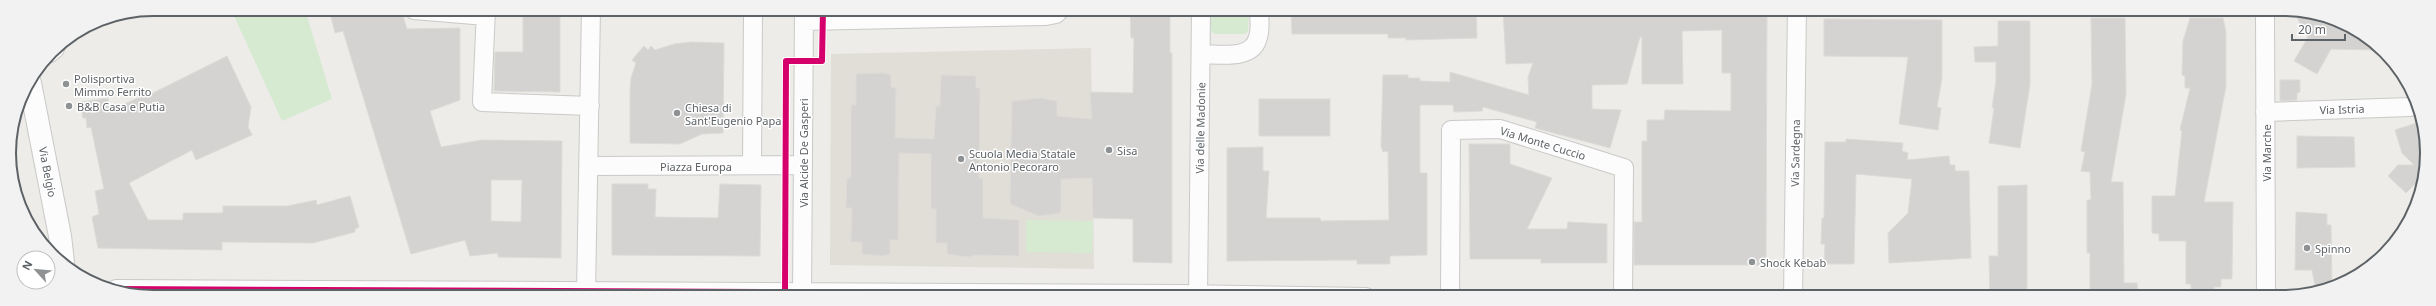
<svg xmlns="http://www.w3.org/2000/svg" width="2436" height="306" font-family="'Noto Sans',sans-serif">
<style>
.education{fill:#e1ded7}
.green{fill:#d6ead2}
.building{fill:#d4d3d1;stroke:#dcdbd7;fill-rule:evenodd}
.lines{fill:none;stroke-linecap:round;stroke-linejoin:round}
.minor-casing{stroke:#c9c9c8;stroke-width:20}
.tertiary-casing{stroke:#c9c9c8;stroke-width:24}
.minor{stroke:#fcfcfc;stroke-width:18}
.tertiary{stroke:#fcfcfc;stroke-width:22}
.cycleway-casing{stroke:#fff;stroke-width:8}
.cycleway{stroke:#d6006c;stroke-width:6}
.poi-dot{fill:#8f9294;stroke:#fff;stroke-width:1.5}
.labels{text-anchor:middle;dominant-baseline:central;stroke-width:3;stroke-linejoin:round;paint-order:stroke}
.poi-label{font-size:11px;fill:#5d6266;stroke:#fff;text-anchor:start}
.street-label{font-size:11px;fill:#5d6266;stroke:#fff}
.rim{fill:none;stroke:#5d6266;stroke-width:2}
</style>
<rect width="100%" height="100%" fill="#edece8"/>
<!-- education -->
<path class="education" d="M1091,48l3,221 -264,-4 1,-211z"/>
<!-- green -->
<path class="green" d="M231,9h74l27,90 -50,22z
M1211,9h38l-1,22 -3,3h-30l-4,-3z
M1026,220l67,1 -1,32 -66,-1z"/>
<!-- building -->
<path class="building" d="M329,9h72l6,20 53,-1v72l-30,11 11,36 41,-7 80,1 -1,117 -63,-1v-4l-28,3 -5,-16 -54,14 -68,-223 -8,2zM491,180h31l-1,42 -30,-1z
M523,9h37v83l-66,-1 1,-39h28z
M1130,9h40v44h2v210l-39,-1v-43l-40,-1 -1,-40 -31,1v34l-22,3 -29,-12 2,-103 28,-3 17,3v15l35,3 -2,-27 43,1 1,-55h-3z
M1291,9h185l1,29 -71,2v-2h-18v-4h-96z
M1503,9h264l-1,256h-132v-43h8v-81h5v-21h17l1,-10 66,1v-38h-9v-43l-40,1 1,53h-41v-47h-2l-13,47 -35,1v24l29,1 -11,38 -75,-20 2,-6 -54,-15 -1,4 -28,1 -1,-7h-33v68h7v82l-37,1v8h-33v-4l-130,1v-113l36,-1v24h6l-3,47h54l1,3 68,-1 -1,-69 -5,1 -2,-6 2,-71h25v3h12v3l30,1v-10l79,23 -1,-18 5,-14 -27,1z
M2292,9l32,9 7,8h18l32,24 -50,-1 -14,25 -23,-13 14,-24z
M2091,18h34l1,76 -15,88h12l1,101h13l2,14h-49v-44h-3v-53h4l-1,-28 -9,-1 4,-19 -4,-1 11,-67z
M2190,18h33l3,14v54l-22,116h29l-1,77h-11v8h-7v6h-23v-9h-5v-43h-27v-7l-7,-1v-37h23l7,-65 -2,-1 10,-42h-5v-12l-3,-1 1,-34z
M1824,19l118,1v58l-5,29 4,1 -3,22 -39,-6 9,-67 -84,-1z
M1998,21h32v63l-10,64 -31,-5 5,-35h-2l4,-27v-19h-21l-1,-15 24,-1z
M691,42l33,1 -1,90 -21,1 -22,10 -50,-1v-51l1,-14 5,-15 -4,-3 12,-14 4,4 3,-4 4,4 19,-6z
M227,56l24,51 -3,20 4,8 -56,25 -4,-10 -63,33 19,37h35v-7h40v-7h65l28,-6 1,5 33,-9 9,31 -4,2v3l-42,11 -91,-1v8l-124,-2 -6,-31 7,-3 -4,-23 9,-2 -13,-62 -4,1 -1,-10h-3l-3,-16 28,-4 2,13 38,-18 1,2z
M883,73l8,2v12l5,1 -1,50 39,1 2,-33h4l1,-31 35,1v12h4l-1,90 4,1v39l36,2v36l-44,-1 -7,2 -21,-3v-11h-11v-34h-5v-55l-32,-1 -1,87h-8v14l-7,2 -21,-2v-12h-11l1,-34h-6l1,-30h4v-73h5v-31z
M2280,80h20v12l-3,1v7l-17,1z
M1259,99h71v37h-71z
M2420,122l6,43 -3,11 -17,17 -18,-17 10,-11h16l-12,-12 -7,-23z
M2297,136l57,1 1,30 -58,1z
M1846,139l57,4 -1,8 6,2 -1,7 42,-4 1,9h5v6h14l2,87 -82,5 -1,-30 20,-20 4,-34 -56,-5 -2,90h-30l1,-20h-4l1,-26h2l1,-76h21z
M1469,144h41v20l42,14 -25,51h40l1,-7 39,2v39h-66v-4h-71z
M612,184h36v5h8l-1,28 63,1 2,-34 41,1 -1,71 -148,-1z
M2027,185v112h-37l-1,-41h9v-70z
M2296,212l31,2v11h4l1,62 -16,4 -4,-21h-17z"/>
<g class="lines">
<defs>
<path id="minor" d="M486,9l-4,93 108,4
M2265,9l1,288
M414,10l72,6
M804,21l242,-5 10,-2 5,-5
M50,53l5,-4
M1201,54c18,0 52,7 57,-17 3,-8 1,-19 1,-28
M2265,112l145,-5 7,-4
M752,165l1,-156
M589,166l214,-1
M116,289l1064,5 186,3
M586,292l5,-283
M802,297l2,-288
M1198,297l3,-288
M1450,297l1,-167 49,-1 124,39 -1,129
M1793,297l4,-288"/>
<path id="tertiary" d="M30,83l30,153 3,26"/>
</defs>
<!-- minor casing -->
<use href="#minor" class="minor-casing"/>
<!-- tertiary casing -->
<use href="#tertiary" class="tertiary-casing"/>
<!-- minor -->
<use href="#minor" class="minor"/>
<!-- tertiary -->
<use href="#tertiary" class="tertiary"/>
<defs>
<path id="cycleway" d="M116,289l1064,5 186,3
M785,297l1,-236h36l1,-52"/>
</defs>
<!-- cycleway casing -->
<use href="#cycleway" class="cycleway-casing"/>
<!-- cycleway -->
<use href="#cycleway" class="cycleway"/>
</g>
<!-- markers -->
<g class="poi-dot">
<circle cx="66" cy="84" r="4"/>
<circle cx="69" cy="106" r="4"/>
<circle cx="677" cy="113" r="4"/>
<circle cx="1109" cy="150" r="4"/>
<circle cx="961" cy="159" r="4"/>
<circle cx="2307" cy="248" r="4"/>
<circle cx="1752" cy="262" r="4"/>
</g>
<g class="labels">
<!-- poi labels -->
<g class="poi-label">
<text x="74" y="78">Polisportiva<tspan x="74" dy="13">Mimmo Ferrito</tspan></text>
<text x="77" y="106">B&amp;B Casa e Putia</text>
<text x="685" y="107">Chiesa di<tspan x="685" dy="13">Sant'Eugenio Papa</tspan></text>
<text x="1117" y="150">Sisa</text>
<text x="969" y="153">Scuola Media Statale<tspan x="969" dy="13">Antonio Pecoraro</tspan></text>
<text x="2315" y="248">Spinno</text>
<text x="1760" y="262">Shock Kebab</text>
</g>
<!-- street labels -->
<g class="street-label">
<text transform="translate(2342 109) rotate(-2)">Via Istria</text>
<text transform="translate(1200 128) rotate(-89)">Via delle Madonie</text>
<text transform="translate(1543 143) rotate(17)">Via Monte Cuccio</text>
<text transform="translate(803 153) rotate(-90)">Via Alcide De Gasperi</text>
<text transform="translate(1795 153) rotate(-89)">Via Sardegna</text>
<text transform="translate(2266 153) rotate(-90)">Via Marche</text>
<text x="696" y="166">Piazza Europa</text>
<text transform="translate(48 172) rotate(79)">Via Belgio</text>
</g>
</g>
<!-- crop -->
<path d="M0 0H2436V306H0ZM153 16H2283A137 137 0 0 1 2420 153V153A137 137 0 0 1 2283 290H153A137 137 0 0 1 16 153V153A137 137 0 0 1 153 16Z" fill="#f2f2f3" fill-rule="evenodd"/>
<path class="rim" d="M153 16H2283A137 137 0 0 1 2420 153V153A137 137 0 0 1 2283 290H153A137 137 0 0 1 16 153V153A137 137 0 0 1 153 16Z"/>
<!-- north arrow -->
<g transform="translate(36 270) rotate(297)"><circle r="19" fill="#ffffff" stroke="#bec0c2"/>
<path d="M0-3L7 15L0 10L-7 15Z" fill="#8f9294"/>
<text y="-6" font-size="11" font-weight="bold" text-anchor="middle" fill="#5d6266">N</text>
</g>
<!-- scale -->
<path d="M2292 34v6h53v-6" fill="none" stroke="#5d6266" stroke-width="2"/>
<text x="2298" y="34" font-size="12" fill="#5d6266" stroke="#ffffff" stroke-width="3" paint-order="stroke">20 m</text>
</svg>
